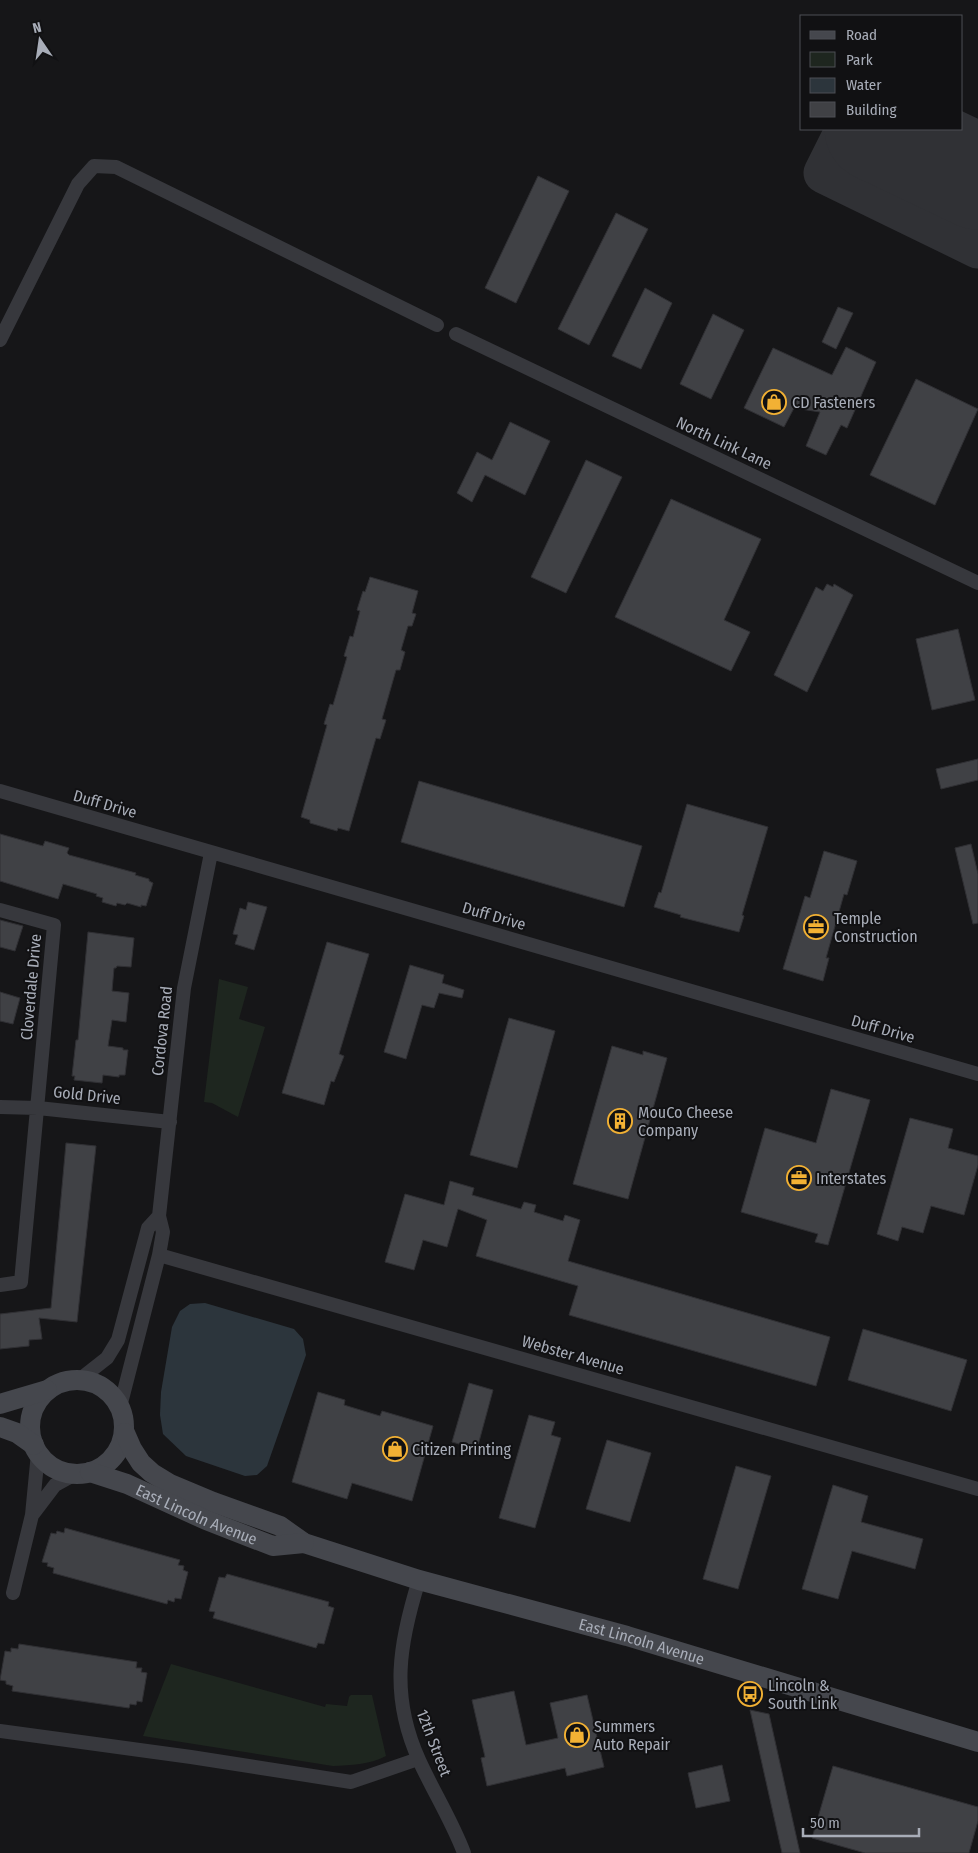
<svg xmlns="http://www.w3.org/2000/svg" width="978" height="1853" font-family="'Fira Sans Condensed',sans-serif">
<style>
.green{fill:#1e261f}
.water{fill:#2c353c}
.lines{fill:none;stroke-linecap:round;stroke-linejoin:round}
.taxiway{stroke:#303135;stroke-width:41}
.runway{stroke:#303135;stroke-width:105}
.building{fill:#404145;stroke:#303034}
.street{stroke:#37383d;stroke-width:14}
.secondary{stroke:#45474d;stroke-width:20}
.labels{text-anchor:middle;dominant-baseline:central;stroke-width:4;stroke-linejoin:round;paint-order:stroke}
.poi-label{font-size:16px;fill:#a8adb8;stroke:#111113;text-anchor:start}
.street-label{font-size:16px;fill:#a8adb8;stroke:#111113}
</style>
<rect width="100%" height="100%" fill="#161618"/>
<!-- green -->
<path class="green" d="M219,979l29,8 -9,32 26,8 -27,90 -26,-14 -8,-1z
M171,1664l154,43 1,-3 21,2 2,-9 2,-2h21l14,61c-17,9 -35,9 -53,10l-190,-30z"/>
<!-- water -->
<path class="water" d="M205,1303l89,26 9,10 3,16 -39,111 -10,9 -12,1 -59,-20 -23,-22 -3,-19 1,-23 11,-65 8,-16 10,-7z"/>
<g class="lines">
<!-- taxiway -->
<path class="taxiway" d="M846,129l-22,44 154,75"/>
<!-- runway -->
<path class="runway" d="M877,129l101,48"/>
</g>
<!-- building -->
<path class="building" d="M538,176l31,15 -53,112 -31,-15z
M616,213l32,16 -59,116 -31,-16z
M645,288l27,15 -31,66 -29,-13z
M838,307l15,6 -17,36 -14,-7z
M713,314l31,16 -33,69 -31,-15z
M846,347l30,15 -29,66 -6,-3 -15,30 -20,-9 14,-34 -26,-4 -10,19 -40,-19 29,-60 59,27z
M916,379l62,30 -43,96 -65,-30z
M510,422l40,19 -25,54 -40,-20 -13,27 -15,-9 20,-41 15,8z
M586,460l36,17 -56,116 -35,-16z
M671,499l90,40 -37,81 26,12 -19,39 -116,-54z
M370,577l48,14 -6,22 4,1 -4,12h-4l-7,24 4,2 -5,18h-4l-14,49 4,1 -6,19 -4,-1 -27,93 -11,-3 -1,3 -27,-8v-3l-9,-3 26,-92 -3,-1 6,-20 3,1 14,-48 -3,-1 6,-20 3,1 7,-26 -3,-1 6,-19 2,1z
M827,584l6,3 1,-3 19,11 -46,97 -33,-17 42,-88 7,4z
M958,629l17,71 -43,10 -16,-71z
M978,759v21l-37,9 -5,-20z
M419,781l223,65 -18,61 -223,-65z
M687,804l81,23 -26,88 2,1 -5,16 -59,-15 1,-2 -27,-8 5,-15 2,1z
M0,834l43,12 2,-5 24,7 -2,5 2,2 67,18 -1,2 14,4v2l4,2 -7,23 -5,-1v2l-14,-4 -2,2 -8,-2 -1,3 -14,-4 1,-4 -7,-2 1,-2 -34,-10 -5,15 -58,-18z
M971,844l7,30v49l-5,1 -18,-76z
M824,851l33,10 -10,34 -3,-1 -18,64h3l-6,23 -40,-12 22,-73 5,2z
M248,902l19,5 -13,43 -19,-6 3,-9 -5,-1 7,-26 6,2z
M0,920l23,6 -8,25 -15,-4z
M88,932l46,6 -3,29 -14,-1 -1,2h-2l-2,23 17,2 -3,29 -14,-2 -4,26 15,2v2h5l-3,25h-6v2l-16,-2 -1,8 -28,-3 1,-4h-3l4,-36h2z
M327,942l42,12 -30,100 5,2 -10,26 -3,-1 -7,24 -42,-12z
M410,965l34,10 -2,8 22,7 -2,8 -23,-5 -5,15 -12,-3 -16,54 -22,-7z
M0,992l20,6 -7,26 -13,-3z
M509,1018l46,13 -38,137 -47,-13z
M612,1046l31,9v-4l24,7 -39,141 -55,-15z
M831,1089l39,11 -42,145 -13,-3 3,-8 -77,-22 24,-84 51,15z
M910,1118l43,11 -5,19 30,8v9l-14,50 -33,-9 -8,27 -21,-6 -4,14 -21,-7z
M66,1143l30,3 -19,176 -38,-4 3,21 -13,1v6l-29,3v-35l51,-6z
M450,1181l24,7 -2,7 49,14 3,-7 12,3 -2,7 29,9 2,-6 15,5 -12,41 262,76 -14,49 -247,-71 9,-29 -102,-30 11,-36 -29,-11 -11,38 -24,-7 -9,30 -29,-8 20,-68 39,11z
M863,1329l104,31 -16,51 -103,-31z
M469,1383l24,7 -16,59 -25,-7z
M318,1392l27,8 -1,5 36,11 2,-5 51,15 -21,75 -60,-18 -5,16 -55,-17z
M529,1415l26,7 -4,13 10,3 -26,90 -36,-10z
M607,1440l44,13 -21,69 -44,-13z
M736,1466l35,10 -33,113 -35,-10z
M833,1485l35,11 -7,26 62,17 -8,30 -63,-18 -14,48 -36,-10z
M65,1528l115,32 -2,5 6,1 -1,4 5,2 -7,27 -6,-1 -1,4 -6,-2 -1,4 -114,-31 1,-5 -7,-2 1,-3 -6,-1 9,-29 5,1 1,-3 7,2z
M227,1574l102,28 -1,4 6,2 -10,36 -6,-1 -2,5 -103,-30 2,-6 -6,-1 10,-34 6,1z
M19,1644l118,18 -1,6h6l-1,4 6,1 -5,29 -5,-1 -1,4 -6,-1 -1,4 -117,-17 1,-5 -7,-2v-3l-6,-1 5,-29 6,1v-4l7,1z
M514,1691l12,54 32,-7 -8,-35 37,-8 17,72 -37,9 -2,-8 -78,18 -6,-28 4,-1 -13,-57z
M750,1710l19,4 31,139h-18z
M722,1765l8,36 -34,7 -8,-35z
M833,1766l145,41v14l-9,32h-104l-53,-15z"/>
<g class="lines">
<!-- street -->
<path class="street" d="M456,334l522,249
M0,340l78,-156 16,-18 22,1 321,158
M0,791l978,283
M0,910l54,15 -33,357 -21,3
M0,1107l38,1 132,14
M159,1255l819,234
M79,1380l28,-22 11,-18 30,-112 11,-12
M120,1407l39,-152 4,-23 -4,-16 25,-228 27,-135
M33,1514l22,-29 20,-11
M419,1580c-20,64 -29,116 0,180 14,31 33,61 45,93
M13,1593l19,-78 6,-62
M0,1731l191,26 160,25 67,-23"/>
<!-- secondary -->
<g class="secondary">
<circle cx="77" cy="1427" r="47"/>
<path d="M0,1404l47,-14"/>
<path d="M0,1427l17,6 17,12"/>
<path id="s1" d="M125,1433l7,16 9,14 11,10 18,11 43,18 67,24 24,17 115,37 208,56 351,106"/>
<path id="s2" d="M90,1472l37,12 79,36 67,26 31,-3"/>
</g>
</g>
<!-- icons -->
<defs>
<symbol id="shop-ring" viewBox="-11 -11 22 22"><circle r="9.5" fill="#111113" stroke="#f2b134" stroke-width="1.5"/><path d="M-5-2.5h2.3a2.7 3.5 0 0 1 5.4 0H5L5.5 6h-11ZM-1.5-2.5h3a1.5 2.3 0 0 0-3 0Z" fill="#f2b134"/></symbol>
<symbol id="office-ring" viewBox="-11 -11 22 22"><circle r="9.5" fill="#111113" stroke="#f2b134" stroke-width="1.5"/><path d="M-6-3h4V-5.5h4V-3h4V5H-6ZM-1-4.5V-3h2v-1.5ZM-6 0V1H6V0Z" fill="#f2b134"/></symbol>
<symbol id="building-ring" viewBox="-11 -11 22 22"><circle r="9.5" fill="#111113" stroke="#f2b134" stroke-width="1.5"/><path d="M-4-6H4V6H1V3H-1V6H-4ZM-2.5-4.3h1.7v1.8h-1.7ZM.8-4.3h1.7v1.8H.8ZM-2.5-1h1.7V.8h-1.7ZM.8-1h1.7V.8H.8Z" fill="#f2b134"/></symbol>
<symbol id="bus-ring" viewBox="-11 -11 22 22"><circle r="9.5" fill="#111113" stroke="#f2b134" stroke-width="1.5"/><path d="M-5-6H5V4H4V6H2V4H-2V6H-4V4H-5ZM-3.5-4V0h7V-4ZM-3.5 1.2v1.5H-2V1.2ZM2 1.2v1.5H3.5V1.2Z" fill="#f2b134"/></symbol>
</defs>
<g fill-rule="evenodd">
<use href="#shop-ring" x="760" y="388" width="28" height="28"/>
<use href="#office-ring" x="802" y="913" width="28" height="28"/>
<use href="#building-ring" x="606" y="1107" width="28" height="28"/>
<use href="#office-ring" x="785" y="1164" width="28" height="28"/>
<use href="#shop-ring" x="381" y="1435" width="28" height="28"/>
<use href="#bus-ring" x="736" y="1680" width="28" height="28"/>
<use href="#shop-ring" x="563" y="1721" width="28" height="28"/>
</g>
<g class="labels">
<!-- poi labels -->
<g class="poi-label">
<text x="792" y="402">CD Fasteners</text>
<text x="834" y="918">Temple<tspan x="834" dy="18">Construction</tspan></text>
<text x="638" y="1112">MouCo Cheese<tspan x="638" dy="18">Company</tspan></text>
<text x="816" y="1178">Interstates</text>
<text x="412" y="1449">Citizen Printing</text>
<text x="768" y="1685">Lincoln &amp;<tspan x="768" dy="18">South Link</tspan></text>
<text x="594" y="1726">Summers<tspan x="594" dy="18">Auto Repair</tspan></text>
</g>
<!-- street labels -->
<g class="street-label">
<text transform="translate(724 443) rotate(25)">North Link Lane</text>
<text transform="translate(105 804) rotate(16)">Duff Drive</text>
<text transform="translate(494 916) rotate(16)">Duff Drive</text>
<text transform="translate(31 987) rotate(-85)">Cloverdale Drive</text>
<text transform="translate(883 1029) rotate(16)">Duff Drive</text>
<text transform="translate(162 1031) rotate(-84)">Cordova Road</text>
<text transform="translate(87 1095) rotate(6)">Gold Drive</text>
<text transform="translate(573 1355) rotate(16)">Webster Avenue</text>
<text stroke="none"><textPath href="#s2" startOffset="115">East Lincoln Avenue</textPath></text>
<text stroke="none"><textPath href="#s1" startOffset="569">East Lincoln Avenue</textPath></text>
<text transform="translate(434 1743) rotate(69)">12th Street</text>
</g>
</g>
<!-- legend -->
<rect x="800" y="15" width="162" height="115" fill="#111113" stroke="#4d4f55"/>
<rect x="810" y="31" width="25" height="8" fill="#45474d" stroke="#4d4f55"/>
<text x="846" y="40" font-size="15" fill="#a8adb8">Road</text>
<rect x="810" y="52" width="25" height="15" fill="#1e261f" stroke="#4d4f55"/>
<text x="846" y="65" font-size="15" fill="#a8adb8">Park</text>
<rect x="810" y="78" width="25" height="15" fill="#2c353c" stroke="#4d4f55"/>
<text x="846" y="90" font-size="15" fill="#a8adb8">Water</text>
<rect x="810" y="102" width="25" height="15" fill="#404145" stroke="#4d4f55"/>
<text x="846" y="115" font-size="15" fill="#a8adb8">Building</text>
<!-- north arrow -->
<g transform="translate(40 40) rotate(347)" stroke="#111113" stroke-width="4" paint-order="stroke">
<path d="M0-4L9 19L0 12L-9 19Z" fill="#a8adb8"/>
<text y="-8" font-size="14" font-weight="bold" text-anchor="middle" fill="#a8adb8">N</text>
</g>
<!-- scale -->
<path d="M803 1828v8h116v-8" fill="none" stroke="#a8adb8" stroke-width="2.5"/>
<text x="810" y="1828" font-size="15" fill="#a8adb8" stroke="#111113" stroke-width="4" paint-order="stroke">50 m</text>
</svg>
